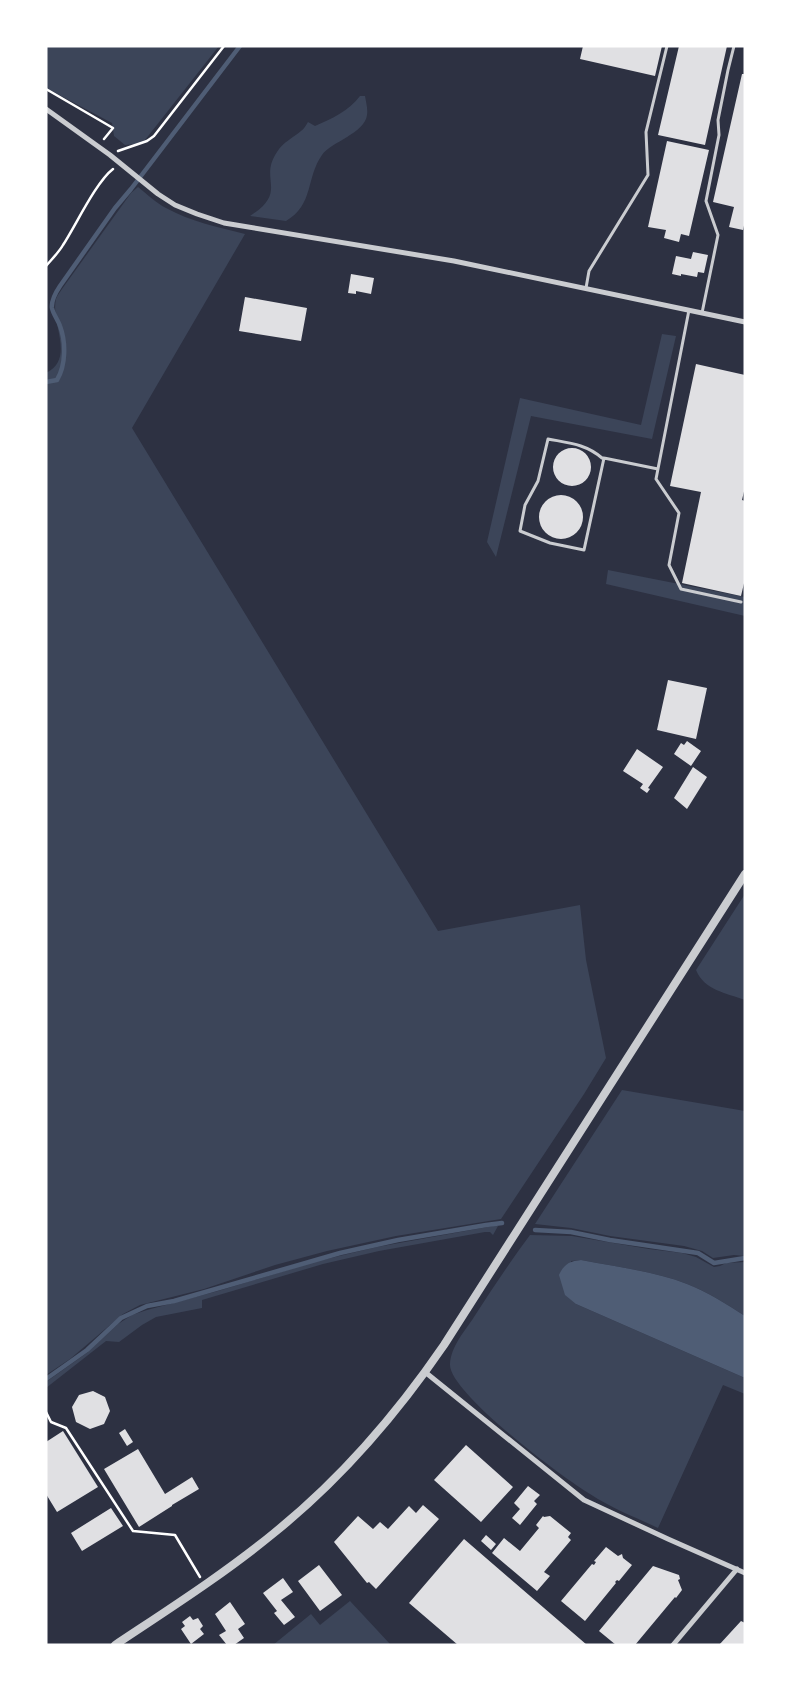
<svg xmlns="http://www.w3.org/2000/svg" width="791" height="1691" font-family="Barlow,sans-serif">
<style>
.green{fill:#3c4559}
.water{fill:#4f5d75}
.lines{fill:none;stroke-linecap:round;stroke-linejoin:round}
.stream{stroke:#4f5d75;stroke-width:4.5}
.building{fill:#e0e0e3}
.path{stroke:#fff;stroke-width:2.5}
.service{stroke:#caccd0;stroke-width:3}
.minor{stroke:#caccd0;stroke-width:5}
.tertiary{stroke:#caccd0;stroke-width:8}
</style>
<rect width="100%" height="100%" fill="#2d3142"/>
<!-- green -->
<path class="green" d="M46,46h173l-74,94 -10,4 -10,1 -11,-9 -2,-13 -66,-35z
M360,96h5c1,6 3,13 2,19 -2,18 -36,27 -45,40 -16,22 -8,50 -36,66l-36,-5c39,-25 8,-36 27,-64 6,-10 16,-14 24,-21 3,-2 5,-6 7,-9l7,4c16,-7 34,-15 45,-30z
M138,187c9,7 18,16 28,21 25,14 53,19 79,26l-113,194 306,503 142,-26 6,55 20,98 -22,36 -83,125 -105,17 -69,15 -52,14 -71,24 -64,16 -17,9 -53,45 -24,16v-1002c30,-15 4,-50 10,-74 1,-3 4,-7 6,-10l69,-96z
M662,334l14,2 -24,103 -121,-23 -35,141 -9,-15 33,-144 121,27z
M608,570l137,27v19l-139,-32z
M745,894v106c-19,-7 -41,-10 -49,-30z
M622,1090l123,21v145l-11,-1 -21,3 -11,-7 -18,-5 -74,-10 -39,-8 -36,-4z
M493,1226h5l-5,9 -3,-3h-5l-106,19 -56,13 -121,36v8l-46,9 -14,8 -23,17 -13,-1 -60,47v-6l42,-30 30,-28 14,-9 15,-5 71,-19 96,-29 63,-15z
M530,1235l42,1 77,13 33,4 14,4 18,10 6,-1 6,-3 19,-1v54c-19,-12 -37,-24 -58,-32 -33,-13 -71,-17 -106,-24l-10,1 5,43 169,74v16l-22,-9 -65,143c-23,-11 -47,-20 -68,-34 -26,-15 -142,-102 -140,-130 1,-18 15,-33 24,-47 18,-28 36,-55 56,-82z
M350,1601l40,43 -117,1 38,-31 9,11z"/>
<!-- water -->
<path class="water" d="M581,1260c35,7 73,11 106,24 21,8 39,20 58,32v62l-169,-74 -11,-9 -6,-20c5,-11 11,-14 22,-15z"/>
<g class="lines">
<!-- stream -->
<path class="stream" d="M46,382l11,-2c9,-15 9,-38 3,-54 -2,-6 -7,-12 -8,-18 -1,-8 4,-16 8,-22l55,-78 16,-19 109,-143
M535,1230l36,2 39,8 88,13 16,10 31,-5
M46,1379l41,-29 34,-32 26,-12 27,-5 166,-48 58,-13 88,-15 16,-2"/>
</g>
<!-- building -->
<path class="building" d="M583,46h79l-7,30 -75,-17z
M679,46h48l-22,99 -47,-10z
M742,74h3v147l-2,9 -14,-3 5,-20 -21,-5z
M667,141l42,9 -20,86 -8,-2 -2,8 -15,-4 2,-8 -18,-3z
M693,252l15,3 -4,18 -6,-1 -1,5 -16,-3v2l-9,-2 4,-18 15,3z
M351,274l23,4 -3,16 -15,-3v3l-8,-1z
M245,297l62,11 -6,33 -62,-10z
M696,364l49,11v112l-3,13 3,1v78l-4,17 -59,-13 19,-91 -31,-6z
M553 467a19 19 0 1 1 38 0a19 19 0 1 1-38 0Z
M539 517a22 22 0 1 1 44 0a22 22 0 1 1-44 0Z
M668,680l39,8 -11,51 -39,-9z
M687,741l14,10 -10,15 -17,-12 7,-11 3,2z
M637,749l26,18 -15,21 2,1 -3,4 -7,-5 3,-4 -20,-13z
M693,767l14,10 -20,32 -13,-11z
M93,1391l12,6 5,14 -6,13 -14,5 -14,-7 -4,-15 7,-12z
M125,1429l8,13 -6,4 -8,-13z
M63,1431l35,56 -41,25 -11,-18v-52z
M466,1445l47,42 -32,35 -47,-42z
M138,1449l27,45 27,-17 7,12 -27,16v1l-33,21 -35,-58z
M528,1486l12,9 -6,6 3,3 -17,21 -8,-7 8,-9 -6,-6z
M423,1505l16,14 -63,70 -7,-7 -2,1 -33,-41 24,-26 15,13 7,-7 8,7 21,-23 7,7z
M111,1508l12,18 -41,25 -11,-18z
M543,1516l1,1 6,-1 21,17 -3,4 3,3 -27,32 6,4 -13,15 -45,-38 12,-15 16,13 19,-23 -3,-3z
M486,1535l10,9 -5,6 -10,-9z
M464,1539l123,106h-129l-49,-42z
M606,1547l12,9 4,-2 1,4 9,7 -13,16 -2,-1 -2,2 1,1 -31,38 -24,-20 31,-37 2,1 2,-3 -2,-1z
M319,1565l23,30 -22,16 -22,-30z
M653,1566l26,9 1,4 -2,1 4,10 -6,8 -1,-1 -40,48h-19l-17,-14z
M283,1578l10,14 -12,8 14,17 -11,8 -10,-12 3,-2 -14,-18z
M230,1602l15,22 -7,5 6,9 -10,7h-7l-8,-10 7,-4 -11,-17z
M190,1616l3,4 5,-2 5,8 -3,3 4,5 -13,10 -10,-15 4,-3 -3,-4z
M741,1621l4,2v22h-26z"/>
<g class="lines">
<!-- path -->
<path class="path" d="M46,89l67,39 -9,11
M118,151l29,-10 7,-5 70,-90
M46,266c6,-7 13,-14 17,-21 13,-20 33,-63 50,-76
M46,1412l5,10 15,6 67,103 42,4 25,42"/>
<!-- service -->
<path class="service" d="M586,288l3,-17 59,-96 -2,-43 21,-86
M689,310l-33,169 23,34 -10,52 12,24 60,13
M702,313l16,-78 -12,-34 13,-66 -1,-15 10,-50 6,-24
M604,458l-20,92 -34,-7 -30,-12 5,-26 13,-24 10,-42c21,4 38,5 54,19h2l54,11"/>
<!-- minor -->
<path class="minor" d="M46,109l64,46 48,39 17,11 22,9 27,9 230,38 291,61
M425,1372l159,128 84,39 77,34
M673,1645l64,-76"/>
<!-- tertiary -->
<path class="tertiary" d="M115,1645c54,-36 109,-71 159,-112 67,-54 122,-118 170,-188l301,-471"/>
</g>
<!-- border -->
<rect width="791" height="1691" fill="none" stroke="#ffffff" stroke-width="95"/>
</svg>
